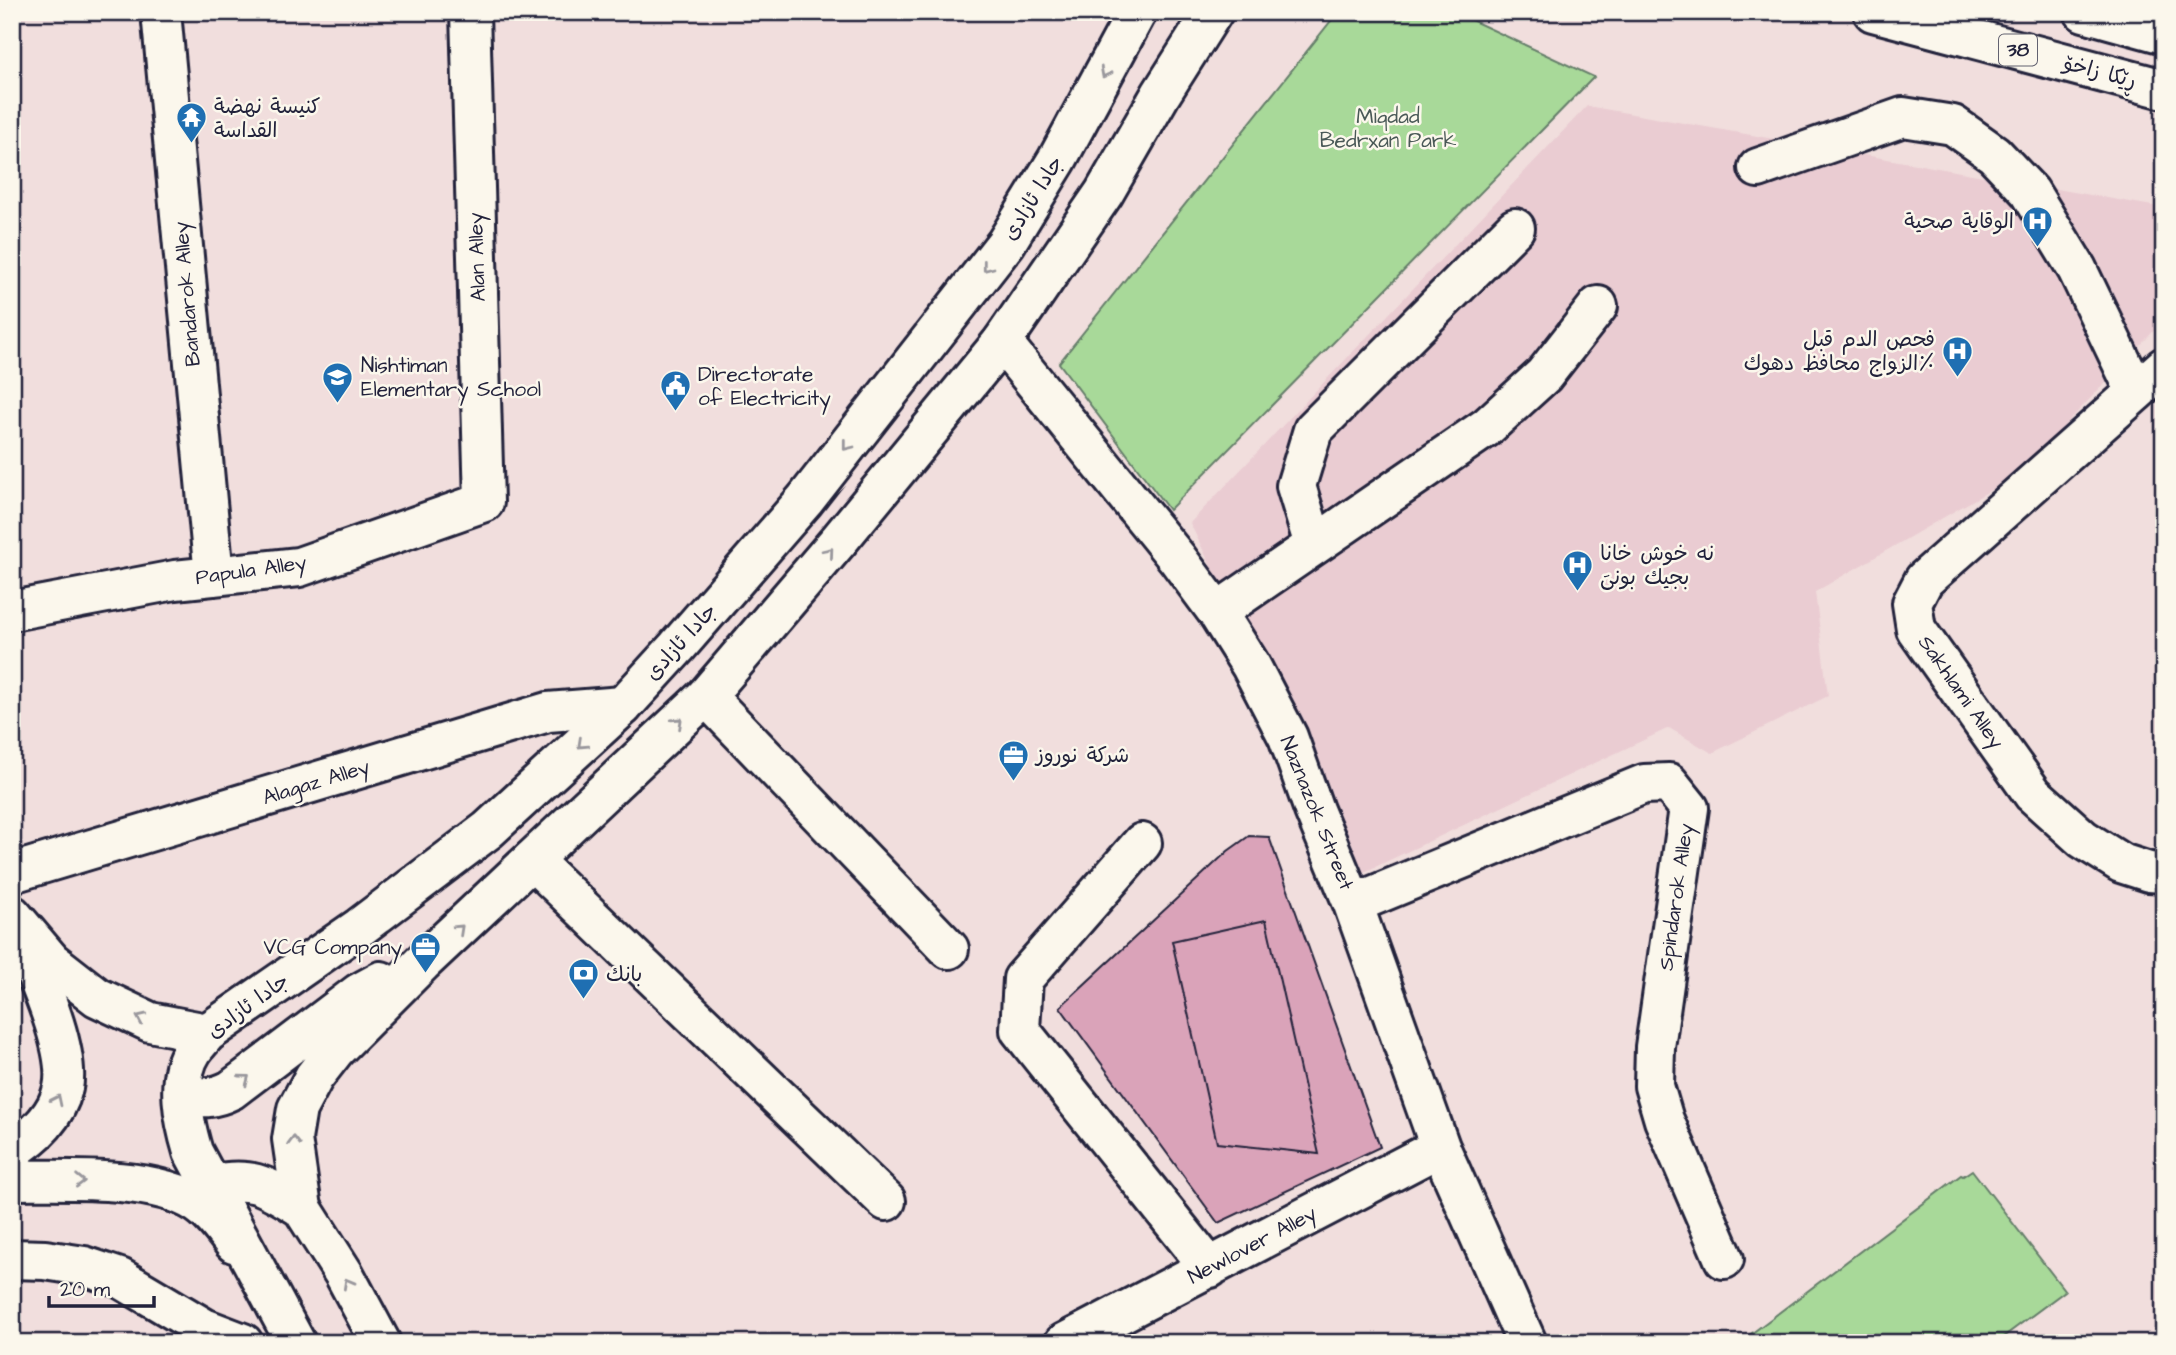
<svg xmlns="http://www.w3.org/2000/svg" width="2176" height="1355" font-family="'Architects Daughter','Playpen Sans Arabic',sans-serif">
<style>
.built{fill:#eaccd2}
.green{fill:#a8d999;stroke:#657e6a;stroke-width:2}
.building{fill:#daa3b9;stroke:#22223b;stroke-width:2}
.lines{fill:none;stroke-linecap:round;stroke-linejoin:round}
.minor-casing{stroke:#22223b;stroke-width:44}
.major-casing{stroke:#22223b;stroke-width:44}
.highway-casing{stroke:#22223b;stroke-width:44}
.minor{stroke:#fbf7ec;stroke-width:38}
.major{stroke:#fbf7ec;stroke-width:38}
.highway{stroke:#fbf7ec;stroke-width:38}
.oneway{stroke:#99979c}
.labels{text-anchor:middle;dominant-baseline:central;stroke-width:5;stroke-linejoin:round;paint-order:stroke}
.shield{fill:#fbf7ec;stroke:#636270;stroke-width:2}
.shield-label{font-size:19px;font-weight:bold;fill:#22223b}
.street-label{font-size:21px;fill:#22223b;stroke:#fbf7ec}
.poi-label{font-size:21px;fill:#22223b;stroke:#fbf7ec;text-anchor:start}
.park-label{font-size:21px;fill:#4a5957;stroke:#fbf7ec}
</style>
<rect width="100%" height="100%" fill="#f1dedd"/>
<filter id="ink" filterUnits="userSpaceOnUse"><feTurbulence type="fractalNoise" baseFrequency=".0143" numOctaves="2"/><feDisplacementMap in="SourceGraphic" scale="14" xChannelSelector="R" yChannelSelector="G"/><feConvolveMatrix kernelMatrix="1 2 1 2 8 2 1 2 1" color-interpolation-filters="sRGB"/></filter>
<g filter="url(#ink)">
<!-- built -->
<path class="built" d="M1587,106l577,102v112l-144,153 -205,119 13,104 -116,57 -43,-25 -309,146 -170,-351z"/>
<!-- green -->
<path class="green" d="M1338,12h116l140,65 -425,433 -110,-147z
M1972,1170l93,121 -70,52h-256l222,-168 2,1z"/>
<!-- building -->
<path class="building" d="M1249,836l20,1 111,310 -162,76 -158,-216 168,-156z
M1266,920l53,234 -102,-11 -45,-202z"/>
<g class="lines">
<defs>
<path id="minor" d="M161,12l53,564
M1758,168l145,-51 50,8 41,29 36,38 47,77 59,123
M1002,342l175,216 40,54 34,54 37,71 26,73 39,94 87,243 87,196
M2164,367l-240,213 -12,23 4,26 117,165 50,45 38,24 28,9 15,1
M1314,545l-18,-59 17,-56 202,-202
M12,611l163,-31 124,-13 185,-65 -14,-490
M1217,612l270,-185 57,-52 54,-69
M706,696l243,253
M1142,843l-119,136 -3,51 190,238
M532,860l354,341
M12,873l536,-161 75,-6
M1353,904l291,-120 25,-1 20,25 -34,239 -1,39 10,34 60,139
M12,1150c23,-14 45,-35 51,-62 9,-41 -33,-126 -48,-166
M12,1180c51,0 143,-5 186,24 15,10 24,24 36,39
M12,1259l33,1 39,6 36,12 84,50 39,15
M1064,1343l376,-196"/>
<path id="major" d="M12,915l39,46 46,36 53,25 57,11
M183,1094c19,5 30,5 48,-4l128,-97 22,-12
M209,1185c44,-10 57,1 93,23
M296,1343l-103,-191c-9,-30 -19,-74 0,-102 4,-6 10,-12 14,-17l153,-106 128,-97 135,-124 54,-59 128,-147 201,-257 51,-83 80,-148
M381,1343l-37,-69 -42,-66 -10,-69 5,-30 17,-32 21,-27 87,-87 284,-267 134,-157 162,-197 102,-149 57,-99 52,-82"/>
<path id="highway" d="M1873,12l291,77
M2084,12l80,22"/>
</defs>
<!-- minor casing -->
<use href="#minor" class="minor-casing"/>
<!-- major casing -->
<use href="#major" class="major-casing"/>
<!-- highway casing -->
<use href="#highway" class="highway-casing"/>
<!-- minor -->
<use href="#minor" class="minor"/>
<!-- major -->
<use href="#major" class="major"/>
<!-- highway -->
<use href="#highway" class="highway"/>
</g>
<!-- one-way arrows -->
<defs><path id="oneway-chevron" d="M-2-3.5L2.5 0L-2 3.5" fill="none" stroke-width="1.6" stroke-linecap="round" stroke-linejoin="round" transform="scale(1.75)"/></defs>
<g class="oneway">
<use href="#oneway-chevron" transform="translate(1105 73) rotate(118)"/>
<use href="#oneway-chevron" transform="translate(987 267) rotate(128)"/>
<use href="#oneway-chevron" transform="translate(847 446) rotate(128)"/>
<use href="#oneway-chevron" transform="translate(829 552) rotate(-50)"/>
<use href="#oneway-chevron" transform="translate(678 722) rotate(-43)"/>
<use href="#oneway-chevron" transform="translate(582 744) rotate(137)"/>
<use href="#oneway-chevron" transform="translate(459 929) rotate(-43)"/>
<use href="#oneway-chevron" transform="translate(141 1018) rotate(-156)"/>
<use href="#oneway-chevron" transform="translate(245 1079) rotate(-37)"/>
<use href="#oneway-chevron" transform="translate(57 1100) rotate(-64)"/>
<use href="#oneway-chevron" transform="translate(294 1141) rotate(-91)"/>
<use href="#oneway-chevron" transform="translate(80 1181) rotate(1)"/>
<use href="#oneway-chevron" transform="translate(348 1283) rotate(-119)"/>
</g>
</g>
<!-- icons -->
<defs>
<symbol id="temple-pin" viewBox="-11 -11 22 30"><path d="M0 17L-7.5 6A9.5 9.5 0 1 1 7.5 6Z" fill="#1f6fb2" stroke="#fbf7ec"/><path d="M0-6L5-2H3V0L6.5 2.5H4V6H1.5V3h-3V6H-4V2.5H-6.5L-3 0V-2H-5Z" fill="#fff"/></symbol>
<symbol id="hospital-pin" viewBox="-11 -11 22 30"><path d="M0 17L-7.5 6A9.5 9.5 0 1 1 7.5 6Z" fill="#1f6fb2" stroke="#fbf7ec"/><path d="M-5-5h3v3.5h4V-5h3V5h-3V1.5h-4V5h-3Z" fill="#fff"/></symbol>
<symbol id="school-pin" viewBox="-11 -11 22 30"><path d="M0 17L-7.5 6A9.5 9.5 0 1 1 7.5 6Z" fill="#1f6fb2" stroke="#fbf7ec"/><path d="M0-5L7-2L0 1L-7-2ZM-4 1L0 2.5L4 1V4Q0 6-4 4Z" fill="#fff"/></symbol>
<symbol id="civic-pin" viewBox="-11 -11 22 30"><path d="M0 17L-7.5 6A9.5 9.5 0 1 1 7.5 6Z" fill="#1f6fb2" stroke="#fbf7ec"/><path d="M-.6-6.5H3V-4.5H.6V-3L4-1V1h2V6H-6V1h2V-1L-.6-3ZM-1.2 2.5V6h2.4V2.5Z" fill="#fff"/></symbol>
<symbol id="office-pin" viewBox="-11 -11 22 30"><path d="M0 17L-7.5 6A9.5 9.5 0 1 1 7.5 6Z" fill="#1f6fb2" stroke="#fbf7ec"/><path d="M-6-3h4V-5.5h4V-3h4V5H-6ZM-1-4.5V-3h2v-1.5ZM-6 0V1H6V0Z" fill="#fff"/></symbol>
<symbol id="bank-pin" viewBox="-11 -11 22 30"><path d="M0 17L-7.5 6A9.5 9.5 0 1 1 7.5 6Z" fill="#1f6fb2" stroke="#fbf7ec"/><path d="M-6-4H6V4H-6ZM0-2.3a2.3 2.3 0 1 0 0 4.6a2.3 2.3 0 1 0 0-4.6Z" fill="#fff"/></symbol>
</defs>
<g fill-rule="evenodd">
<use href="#temple-pin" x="174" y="100" width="35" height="47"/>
<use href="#hospital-pin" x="2020" y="204" width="35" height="47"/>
<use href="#hospital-pin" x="1940" y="334" width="35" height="47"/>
<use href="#school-pin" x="320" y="360" width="35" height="47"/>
<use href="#civic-pin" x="658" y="368" width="35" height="47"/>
<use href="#hospital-pin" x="1560" y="548" width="35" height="47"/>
<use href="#office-pin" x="996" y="738" width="35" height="47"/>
<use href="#office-pin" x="408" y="930" width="35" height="47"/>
<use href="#bank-pin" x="566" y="956" width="35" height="47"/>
</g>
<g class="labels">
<!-- shield labels -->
<rect class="shield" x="1999" y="34.5" width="38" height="31" rx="5"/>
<g class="shield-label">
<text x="2018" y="50">38</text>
</g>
<!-- street labels -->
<g class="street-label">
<text transform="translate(2100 72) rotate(15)">ڕێکا زاخۆ</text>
<text transform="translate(1033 198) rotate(-58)">جادا ئازادی</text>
<text transform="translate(477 257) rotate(-92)">Alan Alley</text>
<text transform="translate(187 294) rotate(-95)">Bandarok Alley</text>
<text transform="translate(251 570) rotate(-8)">Papula Alley</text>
<text transform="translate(681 642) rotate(-48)">جادا ئازادی</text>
<text transform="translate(1961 692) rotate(55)">Sakhlami Alley</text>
<text transform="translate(316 782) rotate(-17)">Alagaz Alley</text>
<text transform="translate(1317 813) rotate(68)">Naznazok Street</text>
<text transform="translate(1676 897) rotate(-82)">Spindarok Alley</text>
<text transform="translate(248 1006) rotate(-36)">جادا ئازادی</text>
<text transform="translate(1252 1245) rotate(-28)">Newlover Alley</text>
</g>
<!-- poi labels -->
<g class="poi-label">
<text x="214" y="106">كنيسة نهضة<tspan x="214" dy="24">القداسة</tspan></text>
<text x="2014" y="221" text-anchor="end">الوقایة صحیة</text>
<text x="1935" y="339" text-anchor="end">فحص الدم قبل<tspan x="1935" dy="24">الزواج محافظ دهوك٪</tspan></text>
<text x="361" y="365">Nishtiman<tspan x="361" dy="24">Elementary School</tspan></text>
<text x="698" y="374">Directorate<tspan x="698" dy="24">of Electricity</tspan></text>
<text x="1600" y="553">نه خوش خانا<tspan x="1600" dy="24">بجيك بونىَ</tspan></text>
<text x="1036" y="755">شركة نوروز</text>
<text x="402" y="947" text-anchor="end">VCG Company</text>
<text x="606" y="974">بانك</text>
</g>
<!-- park labels -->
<g class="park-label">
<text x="1388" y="116">Miqdad<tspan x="1388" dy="24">Bedrxan Park</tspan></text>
</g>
</g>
<!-- margin -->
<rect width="2176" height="1355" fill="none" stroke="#fbf7ec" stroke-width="42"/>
<rect x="21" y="21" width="2134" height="1313" fill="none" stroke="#22223b" stroke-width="2.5" filter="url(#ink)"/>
<!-- scale -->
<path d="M49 1296v10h105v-10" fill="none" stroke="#22223b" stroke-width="3.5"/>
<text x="60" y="1296" font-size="21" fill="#22223b" stroke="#fbf7ec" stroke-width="5" paint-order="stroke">20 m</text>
</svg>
